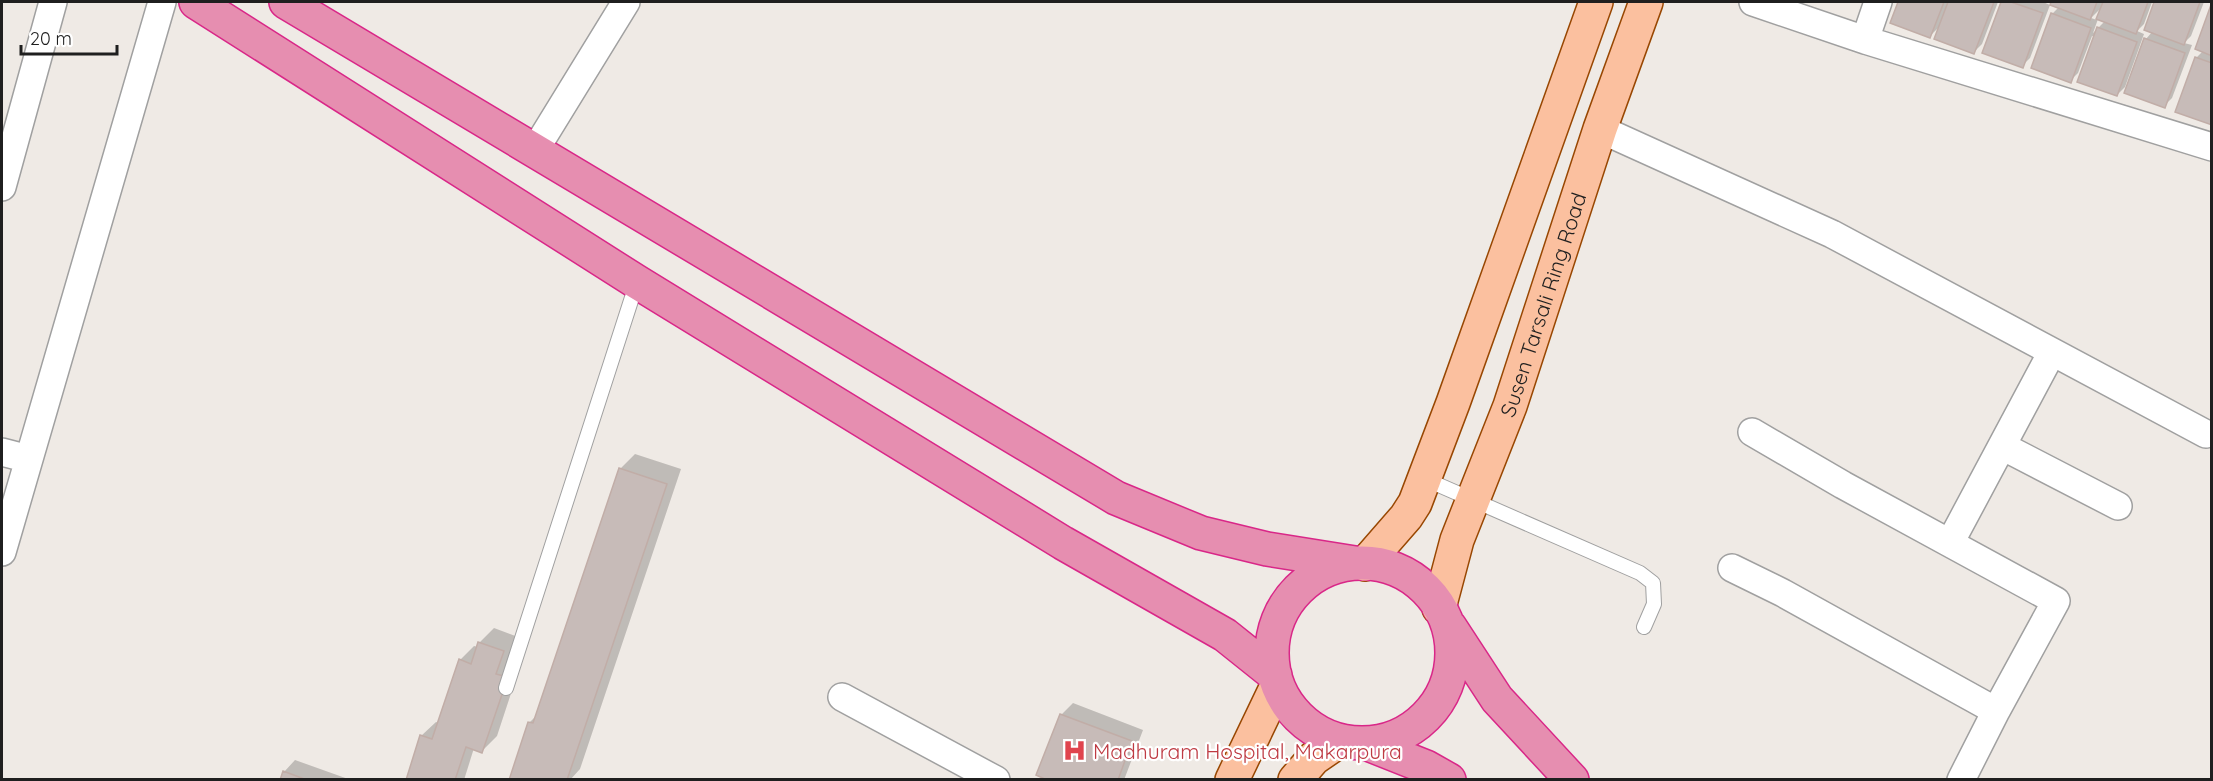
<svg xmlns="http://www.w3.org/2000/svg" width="2213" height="781" font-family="Quicksand,sans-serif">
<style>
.shadow{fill:#0003;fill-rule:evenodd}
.building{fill:#c7bbb8;stroke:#c1ada7;stroke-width:1.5}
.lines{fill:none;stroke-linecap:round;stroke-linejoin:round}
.lane-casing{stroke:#a0a0a0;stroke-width:16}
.street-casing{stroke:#a0a0a0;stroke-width:30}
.primary-casing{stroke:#984702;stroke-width:36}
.highway-casing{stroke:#d92788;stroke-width:36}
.lane{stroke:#fff;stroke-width:14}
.street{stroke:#fff;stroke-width:27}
.primary{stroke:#fbc09f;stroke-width:33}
.highway{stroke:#e68eb0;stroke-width:33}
.labels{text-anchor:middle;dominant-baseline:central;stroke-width:4.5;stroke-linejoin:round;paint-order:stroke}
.street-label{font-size:21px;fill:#1f1f1f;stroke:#fff}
.health-label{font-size:21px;fill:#be3a42;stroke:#fff;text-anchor:start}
</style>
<rect width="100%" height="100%" fill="#efeae5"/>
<!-- shadow -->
<path class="shadow" d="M1899,2h99l-16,42 -8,8 -33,-27 -11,11 -38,-14z
M2003,2h40l7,3 -20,53 -8,8 -38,-14z
M2053,2h99l-8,22 -7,7 7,3 -19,53 -8,8 -22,-58 -3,-1 -14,37 -8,8 -18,-67 7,-7 -7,-3zM2103,6l-6,14 -6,-2zM2098,19l7,2 -12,12z
M2156,2h48l-13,34 -7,7 8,2 -20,53 -8,8 -18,-67 6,-7 -7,-2z
M2212,6v117l-16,-65 7,-7z
M635,454l46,15 -101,300 -10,11h-60l19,-57 8,-8 83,-246z
M494,628l24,9 3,26 -24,73 -15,15 -8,-3 -10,32h-57l14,-44 15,-14 3,1 21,-63 14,-14 4,1 1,-4z
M1073,703l70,27 -19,50h-73l10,-65z
M295,760l56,20h-70l3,-8z"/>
<!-- building -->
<path class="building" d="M1898,2h46l-14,36 -40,-15z
M1948,2h46l-20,52 -40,-15z
M2001,2h10l32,11 -20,55 -41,-15z
M2051,2h46l-7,18 -40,-15z
M2103,2h45l-12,32 -40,-15z
M2154,2h46l-16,43 -40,-15z
M2212,2v54l-17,-7z
M2051,13l40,15 -20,55 -40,-15z
M2097,27l40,15 -20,54 -40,-14z
M2144,38l41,15 -20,55 -41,-15z
M2195,57l17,6v62l-37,-13z
M619,468l48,16 -100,296h-58l19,-58 5,1z
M478,642l26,9 -8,23 12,3 -26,76 -16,-6 -11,33h-49l14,-45 12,4 27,-80 12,5z
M1060,714l72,27 -14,39h-71l-11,-5z
M283,771l24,9h-27z"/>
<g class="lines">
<defs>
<path id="lane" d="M1425,479l215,94 13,10 1,21 -10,23
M506,688l131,-406"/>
<path id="street" d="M1753,2l112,38 347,107
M1865,40l13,-38
M1600,129l232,105 374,200
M535,150l91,-148
M2,187l51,-185
M1752,432l91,53 213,116 -60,110 -35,69
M2002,446l116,60
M2,452l27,7
M1950,543l102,-191
M2,552l160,-550
M1732,568l51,25 213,118
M842,697l154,83"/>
<g id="primary">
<path d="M1365,564l41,-47 9,-14 38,-100 143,-401"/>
<path id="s1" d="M1439,608l18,-68 53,-134 90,-277 46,-127"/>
<path d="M1232,780l45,-94"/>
<path d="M1295,780l19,-22 25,-17"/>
</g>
<path id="highway" d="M196,2l441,280 426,261 162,92 50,40
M286,2l830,496 85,35 66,16 88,14
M1272 653a90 90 0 1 1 180 0a90 90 0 1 1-180 0Z
M1450,627l47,72 75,81
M1368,744l58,23 23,13"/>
</defs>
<!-- lane casing -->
<use href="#lane" class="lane-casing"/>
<!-- street casing -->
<use href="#street" class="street-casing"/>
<!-- primary casing -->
<use href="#primary" class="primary-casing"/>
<!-- highway casing -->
<use href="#highway" class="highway-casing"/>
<!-- lane -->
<use href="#lane" class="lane"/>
<!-- street -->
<use href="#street" class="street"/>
<!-- primary -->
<use href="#primary" class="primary"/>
<!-- highway -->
<use href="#highway" class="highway"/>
</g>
<!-- icons -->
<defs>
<symbol id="hospital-bare" viewBox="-9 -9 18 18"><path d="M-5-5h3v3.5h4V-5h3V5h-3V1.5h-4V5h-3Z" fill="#e0444e" stroke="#fff" stroke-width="2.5" paint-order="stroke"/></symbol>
</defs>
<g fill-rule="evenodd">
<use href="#hospital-bare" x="1058" y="734" width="33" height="33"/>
</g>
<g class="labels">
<!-- street labels -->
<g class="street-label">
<text stroke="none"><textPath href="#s1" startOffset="321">Susen Tarsali Ring Road</textPath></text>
</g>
<!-- health labels -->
<g class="health-label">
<text x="1093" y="751">Madhuram Hospital, Makarpura</text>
</g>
</g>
<!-- border -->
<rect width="2213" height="781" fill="none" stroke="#1f1f1f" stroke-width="6"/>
<!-- scale -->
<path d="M21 45v9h96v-9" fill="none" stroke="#1f1f1f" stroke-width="3"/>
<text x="30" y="45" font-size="18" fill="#1f1f1f" stroke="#ffffff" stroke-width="4.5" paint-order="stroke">20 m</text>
</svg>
